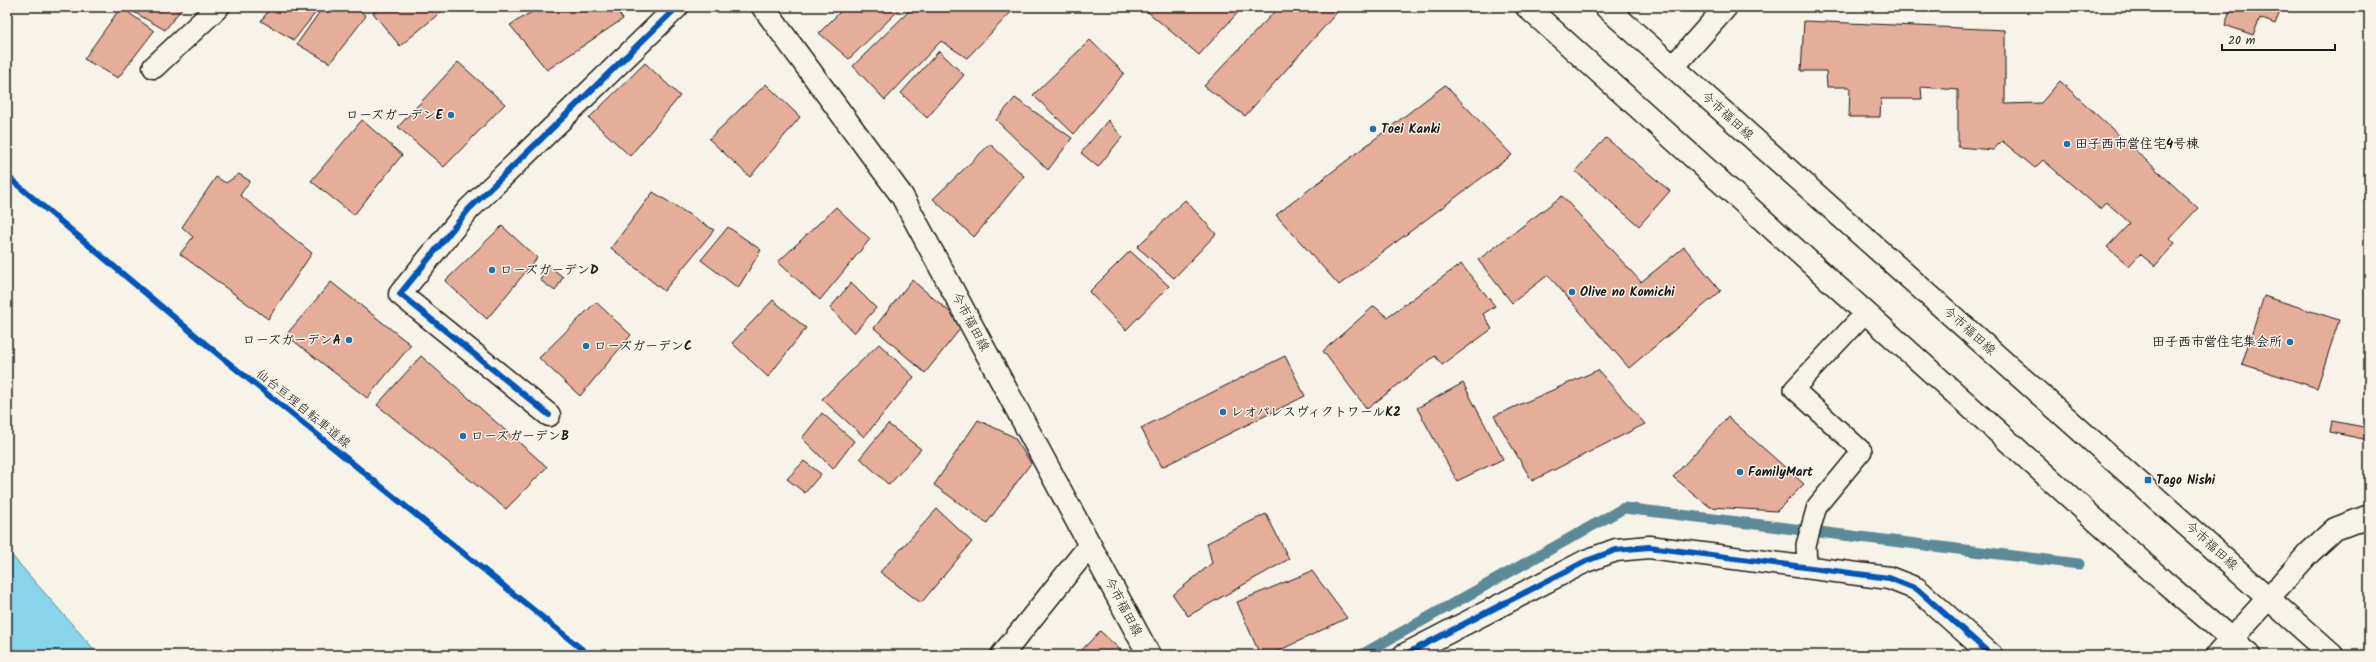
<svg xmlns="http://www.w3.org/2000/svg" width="2376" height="662" font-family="Kalam,'Klee One',sans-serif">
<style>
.water{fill:#89d4ea;stroke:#5d8a98}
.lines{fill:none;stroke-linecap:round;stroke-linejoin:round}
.stream{stroke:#5d8a98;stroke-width:11}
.building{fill:#e5ae9a;stroke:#1c1c1c}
.service-casing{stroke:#1c1c1c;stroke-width:22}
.minor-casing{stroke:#1c1c1c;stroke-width:25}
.tertiary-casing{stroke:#1c1c1c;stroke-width:25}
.secondary-casing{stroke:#1c1c1c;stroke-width:25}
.service{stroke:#f7f3e8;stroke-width:19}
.minor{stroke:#f7f3e8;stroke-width:22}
.tertiary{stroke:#f7f3e8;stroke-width:22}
.secondary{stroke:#f7f3e8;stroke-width:22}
.cycleway-casing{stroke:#f7f3e8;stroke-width:8}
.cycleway{stroke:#0057b8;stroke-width:6}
.poi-dot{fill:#1f6fb2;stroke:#f7f3e8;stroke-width:1.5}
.labels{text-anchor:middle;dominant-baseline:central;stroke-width:3;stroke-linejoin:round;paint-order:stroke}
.poi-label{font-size:13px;font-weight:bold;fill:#1c1c1c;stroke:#f7f3e8;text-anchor:start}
.street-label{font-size:13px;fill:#1c1c1c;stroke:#f7f3e8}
</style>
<rect width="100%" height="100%" fill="#f7f3e8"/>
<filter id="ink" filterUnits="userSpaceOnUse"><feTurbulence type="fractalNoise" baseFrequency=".025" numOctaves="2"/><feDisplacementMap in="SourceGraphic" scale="8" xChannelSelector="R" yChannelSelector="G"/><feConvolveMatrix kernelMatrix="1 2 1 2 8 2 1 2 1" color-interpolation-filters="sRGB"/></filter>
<g filter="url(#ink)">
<!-- water -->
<path class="water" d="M7,550l92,105h-92z"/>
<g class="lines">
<!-- stream -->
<path class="stream" d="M1361,655l263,-147 455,56"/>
</g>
<!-- building -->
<path class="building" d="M121,7l33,24 -36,47 -34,-19z
M135,7h48l-18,23 -33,-19z
M271,7h49l-26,33 -33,-19z
M323,7h32l11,9 -36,47 -33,-19z
M379,7h68l-47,39 -27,-33z
M540,7h74l9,12 -76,51 -37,-45z
M845,7h57l-53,52 -30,-26z
M913,7h103l-49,51 -26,-17 -56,59 -32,-34z
M1142,7h101l-44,48z
M1279,7h59l2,2 -95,107 -41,-30z
M2231,7h51l-7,17 -15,-6 -7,17 -28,-10z
M1804,21l201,9v74l36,-1 19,-22 138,127 -28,30 5,5 -20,23 -15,-12 -11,12 -22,-19 23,-24 -24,-21 -6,7 -57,-49 -8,8 -33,-27 -9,9 -35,-3v-57l-37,-3 1,12h-41l-1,18h-31l1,-30h-23l-1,-16h-25z
M1090,40l34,33 -50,61 -41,-39z
M939,51l25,24 -37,43 -26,-25z
M458,62l47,42 -61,63 -46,-40z
M645,63l35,33 -50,60 -41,-38z
M766,84l34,33 -50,60 -41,-38z
M1445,85l67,70 -173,130 -63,-70z
M1015,98l57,40 -24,32 -52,-50z
M362,120l40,35 -48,60 -43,-34z
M1108,120l14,17 -24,30 -17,-14z
M1606,138l64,53 -31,35 -64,-55z
M990,144l34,32 -50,61 -41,-38z
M239,174l11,7 -10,14 72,58 -44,66 -88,-65 13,-17 -11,-10 34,-50 10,6z
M653,192l61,38 -50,61 -53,-43z
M1562,196l79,86 43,-35 37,44 -92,77 -81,-93 -36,28 -34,-43z
M1185,200l31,34 -42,44 -37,-31z
M836,207l34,32 -50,61 -42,-38z
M502,226l35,32 -50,61 -42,-38z
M728,227l33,23 -23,38 -37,-28z
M1130,251l39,35 -43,44 -37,-38z
M1461,264l34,42 -12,8 9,15 -50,36 -7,-9 -68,53 -44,-58 51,-45 13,11z
M548,265l15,12 -8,14 -15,-11z
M912,280l52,44 -39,49 -51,-45z
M331,282l80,63 -44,53 -81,-63z
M851,283l25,25 -22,25 -24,-25z
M2264,296l75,24 -22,68 -75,-24z
M773,300l33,28 -38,49 -36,-34z
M596,302l35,33 -51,61 -41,-38z
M879,344l35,33 -50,60 -42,-38z
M421,356l126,111 -41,42 -129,-104z
M1285,356l20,40 -143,71 -21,-39z
M1598,370l47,54 -113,57 -38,-65z
M1463,383l40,76 -46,22 -40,-73z
M822,413l32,28 -21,28 -31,-31z
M1728,417l76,67 -27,27 -67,-4 -37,-30z
M978,420l36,17 17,26 -44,60 -53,-38z
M2332,421l37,7 -1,12 -38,-8z
M888,424l33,25 -32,36 -29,-27z
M804,461l17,13 -16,19 -18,-14z
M937,509l35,33 -51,61 -41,-31z
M1266,514l23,45 -101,57 -15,-21 39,-32 -5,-20z
M1312,571l35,47 -77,37h-10l-23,-53z
M1100,631l26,24h-49z"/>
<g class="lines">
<defs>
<path id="service" d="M1807,567l-1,-22 11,-39 45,-55 -68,-62 72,-77"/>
<path id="minor" d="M154,67l64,-60
M1673,67l53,-60
M549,415l-149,-121 69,-85 208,-202
M1002,655l88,-110"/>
<path id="tertiary" d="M1404,655l182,-94 30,-11 33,-3 240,31 28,11 74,66
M2217,655l91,-101 27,-25 34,-13"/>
<path id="secondary" d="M763,7l139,189 247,459
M1527,7l635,573 88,75
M1606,7l726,648"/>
</defs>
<!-- service casing -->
<use href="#service" class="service-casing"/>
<!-- minor casing -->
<use href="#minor" class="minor-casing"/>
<!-- tertiary casing -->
<use href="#tertiary" class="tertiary-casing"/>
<!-- secondary casing -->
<use href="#secondary" class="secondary-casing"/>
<!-- service -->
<use href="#service" class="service"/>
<!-- minor -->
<use href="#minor" class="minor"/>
<!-- tertiary -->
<use href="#tertiary" class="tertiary"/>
<!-- secondary -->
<use href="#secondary" class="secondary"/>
<defs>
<path id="cycleway" d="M7,176l207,175 375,304
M549,415l-149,-121 69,-85 208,-202
M1404,655l182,-94 30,-11 33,-3 240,31 28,11 74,66"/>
</defs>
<!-- cycleway casing -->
<use href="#cycleway" class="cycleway-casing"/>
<!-- cycleway -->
<use href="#cycleway" class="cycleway"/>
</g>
</g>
<!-- markers -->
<g class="poi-dot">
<circle cx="451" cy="115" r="4"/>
<circle cx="1373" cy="129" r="4"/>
<circle cx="2067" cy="144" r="4"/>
<circle cx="492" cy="270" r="4"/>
<circle cx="1572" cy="292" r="4"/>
<circle cx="349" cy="340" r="4"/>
<circle cx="2290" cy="342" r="4"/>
<circle cx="586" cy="346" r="4"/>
<circle cx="1223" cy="412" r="4"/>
<circle cx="463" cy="436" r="4"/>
<circle cx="1740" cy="472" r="4"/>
<rect x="2144" y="476" width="8" height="8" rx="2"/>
</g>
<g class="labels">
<!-- poi labels -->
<g class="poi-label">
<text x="443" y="115" text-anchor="end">ローズガーデンE</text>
<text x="1381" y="129">Toei Kanki</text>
<text x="2075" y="144">田子西市営住宅4号棟</text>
<text x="500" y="270">ローズガーデンD</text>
<text x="1580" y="292">Olive no Komichi</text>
<text x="341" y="340" text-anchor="end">ローズガーデンA</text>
<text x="2282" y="342" text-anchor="end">田子西市営住宅集会所</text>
<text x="594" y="346">ローズガーデンC</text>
<text x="1231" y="412">レオパレスヴィクトワールK2</text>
<text x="471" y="436">ローズガーデンB</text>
<text x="1748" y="472">FamilyMart</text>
<text x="2156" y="480">Tago Nishi</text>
</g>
<!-- street labels -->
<g class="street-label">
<text transform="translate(1727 116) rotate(42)">今市福田線</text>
<text transform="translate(970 322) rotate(62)">今市福田線</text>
<text transform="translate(1969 331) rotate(42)">今市福田線</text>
<text transform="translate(303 409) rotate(39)">仙台亘理自転車道線</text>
<text transform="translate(2211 546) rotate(42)">今市福田線</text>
<text transform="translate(1123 607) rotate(62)">今市福田線</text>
</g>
</g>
<!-- margin -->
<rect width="2376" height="662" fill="none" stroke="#f7f3e8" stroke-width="24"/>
<rect x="12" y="12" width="2352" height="638" fill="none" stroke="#1c1c1c" stroke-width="1.5" filter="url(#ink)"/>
<!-- scale -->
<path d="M2222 44v6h113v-6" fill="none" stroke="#1c1c1c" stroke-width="2"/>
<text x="2228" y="44" font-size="12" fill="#1c1c1c" stroke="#f7f3e8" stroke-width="3" paint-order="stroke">20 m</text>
</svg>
